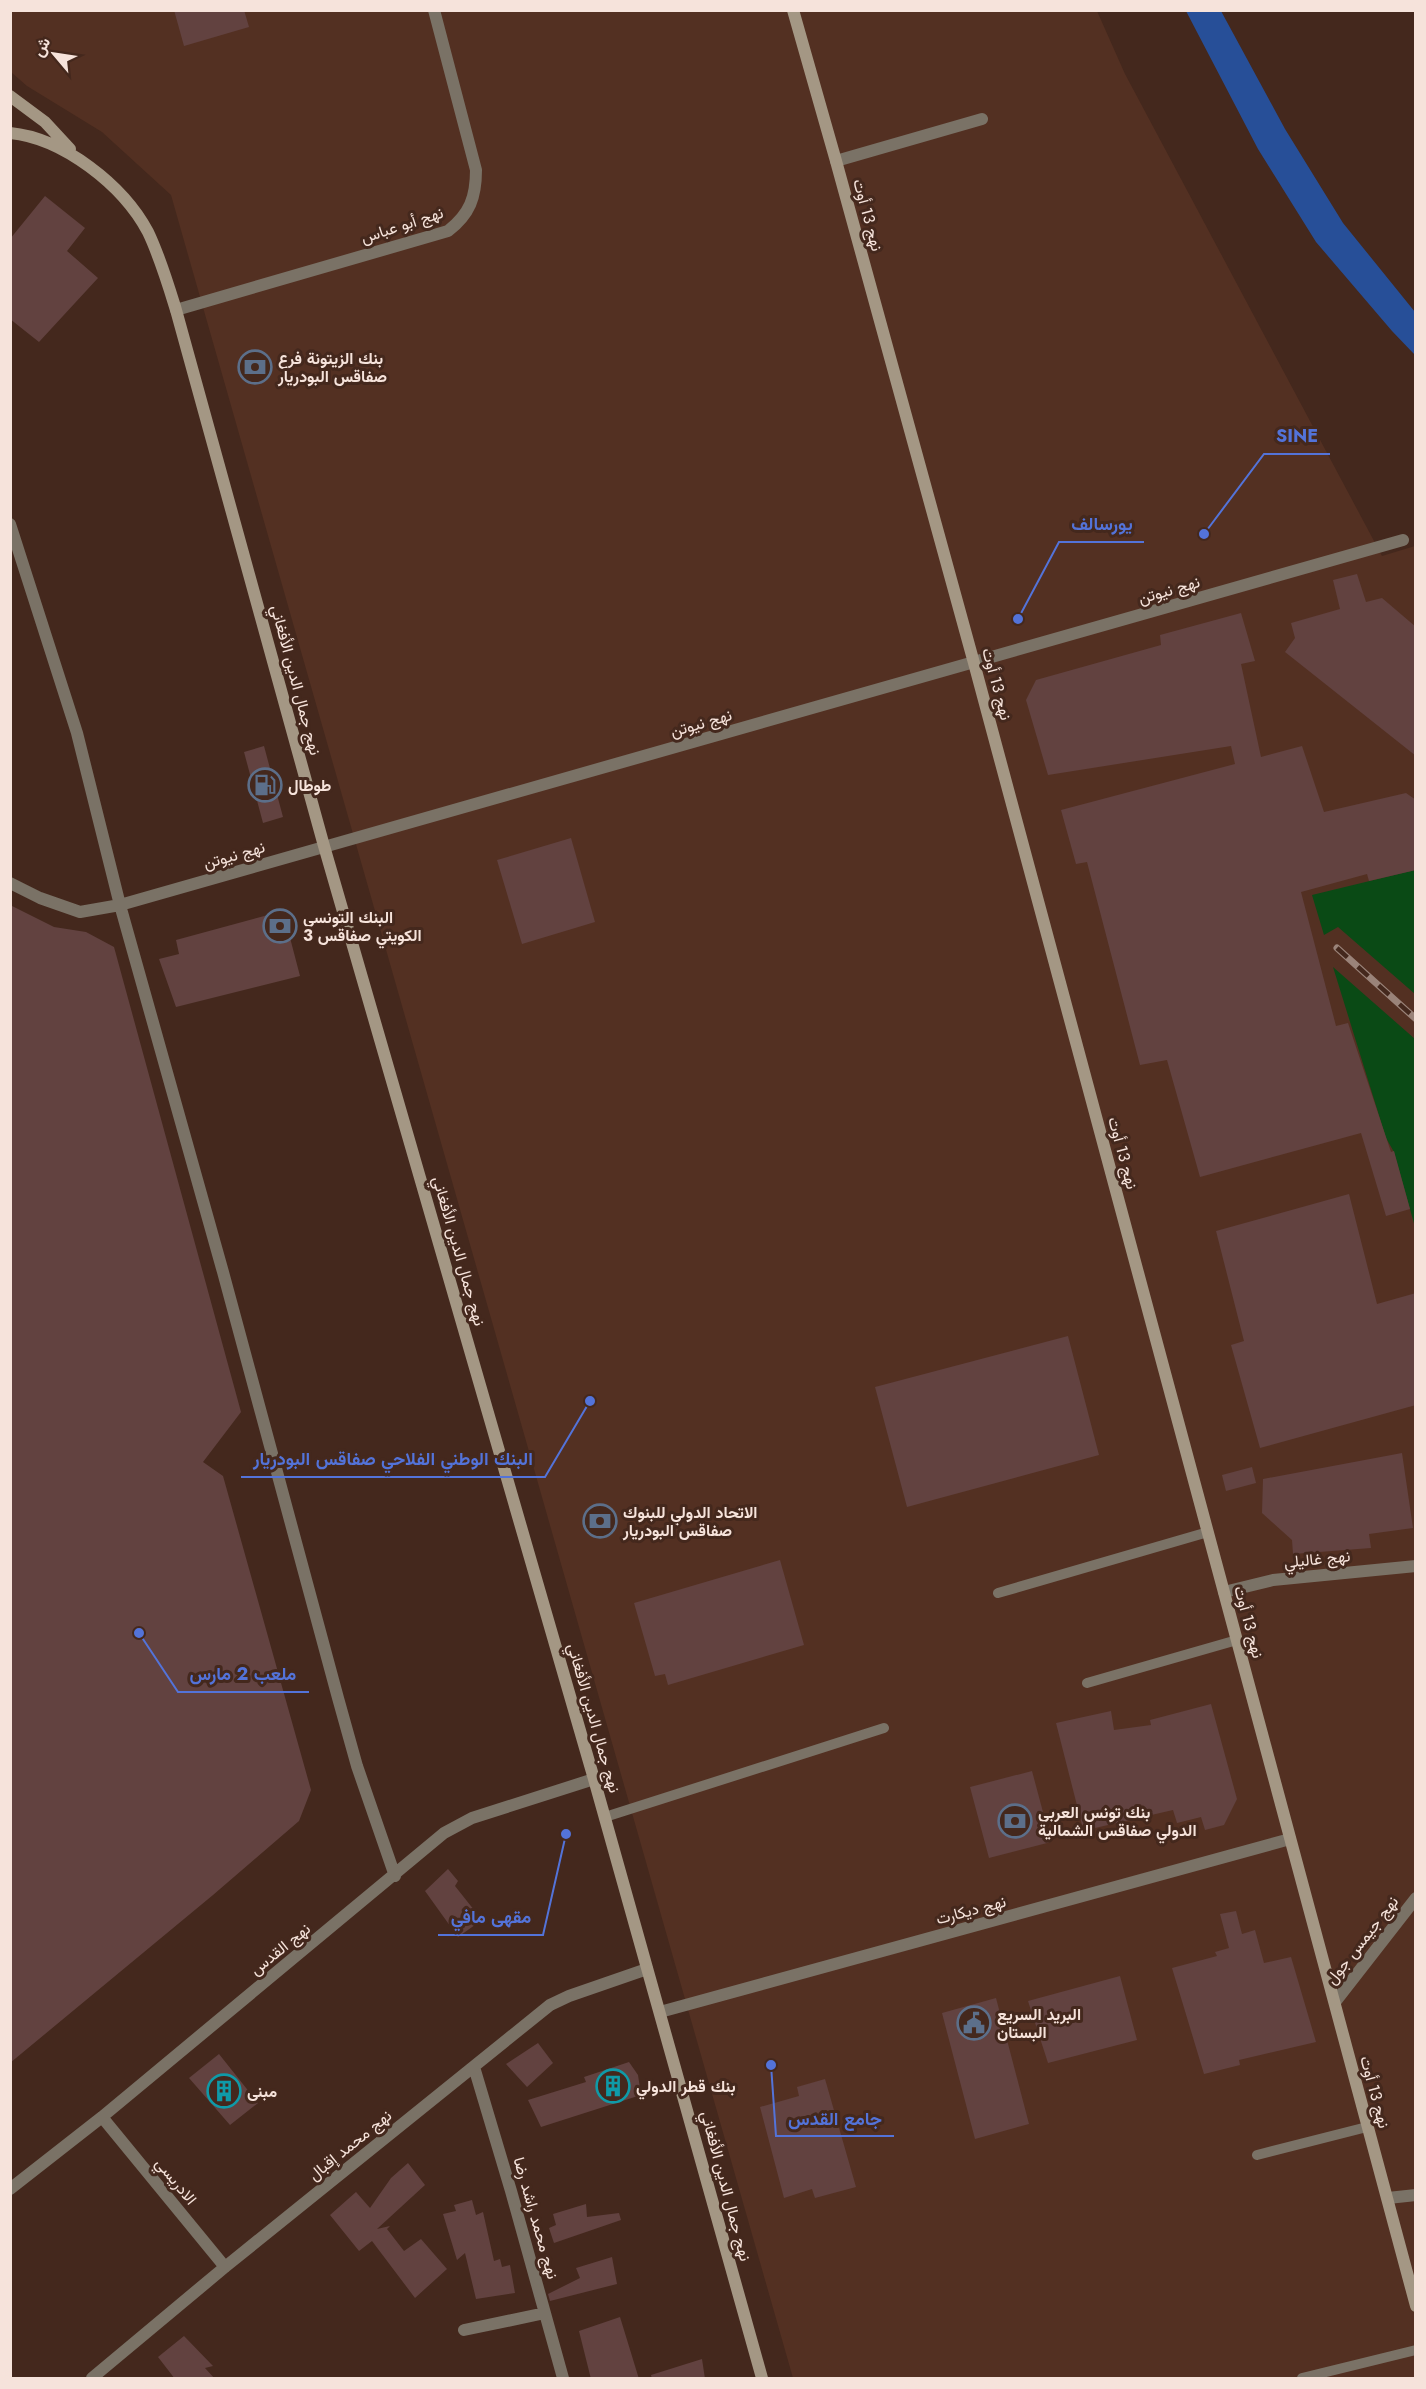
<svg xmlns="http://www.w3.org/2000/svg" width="1426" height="2389" font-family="Jost,Vazirmatn,sans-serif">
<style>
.built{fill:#533022}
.green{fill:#0a4a15}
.water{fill:#274f98}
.building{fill:#624240}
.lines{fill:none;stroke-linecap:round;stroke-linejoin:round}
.lane{stroke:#7a7266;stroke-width:10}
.street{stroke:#7a7266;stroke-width:12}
.secondary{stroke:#a49784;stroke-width:12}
.rail-casing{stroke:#9a8379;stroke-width:7}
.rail{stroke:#44281d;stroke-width:4.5;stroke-dasharray:14;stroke-linecap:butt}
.labels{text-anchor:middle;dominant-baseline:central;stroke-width:6;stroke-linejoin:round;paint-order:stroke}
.street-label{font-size:16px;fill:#f6e3db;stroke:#44281d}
.poi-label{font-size:16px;font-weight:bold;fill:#f6e3db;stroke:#44281d;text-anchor:start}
.leader{fill:none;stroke:#5373d9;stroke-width:2}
.callout-dot{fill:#5373d9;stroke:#44281d;stroke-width:2}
.callout-label{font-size:18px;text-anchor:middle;font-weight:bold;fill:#5373d9;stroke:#44281d;stroke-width:6;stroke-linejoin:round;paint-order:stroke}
</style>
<rect width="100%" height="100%" fill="#44281d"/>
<!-- built -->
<path class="built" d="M10,11h1087l28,63 257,482 33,-10v1832h-622l-622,-2183 -69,-63 -75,-46 -16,-14z"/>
<!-- green -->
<path class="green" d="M1415,870h1l-1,124 -77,-67 -14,8 -12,-40z
M1333,967l82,72v188l-21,-75 -8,-14z"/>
<!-- water -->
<path class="water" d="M1186,11h35l64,118 58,94 72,89v43l-23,-24 -76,-89 -58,-93z"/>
<!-- building -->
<path class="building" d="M174,10h70l5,17 -65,19z
M45,196l40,32 -18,23 31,27 -59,64 -29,-23v-80z
M1357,574l9,28 16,-4 34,29v129l-131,-104 10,-14 -4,-15 49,-14 -7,-29z
M1241,613l14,48 -14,3 20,93 41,-11 22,66 82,-19 10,7v70l-47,11 -2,-7 -66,18 35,134 12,-3 43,129 3,-1 16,58 -24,7 -25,-83 -161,44 -33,-117 -27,5 -53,-203 -11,2 -15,-54 174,-46 -4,-18 -183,29 -22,-75 10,-20 125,-35 -1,-10z
M264,746l19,71 -20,6 -19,-71z
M571,838l24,84 -73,22 -25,-84z
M10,905l44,22 32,5 28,15 127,465 -38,50 20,14 88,314 -12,31 -86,74 -203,168z
M283,911l17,65 -124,31 -17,-48 20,-5 -3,-14z
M1349,1194l28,110 39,-11v112l-156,43 -29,-103 13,-4 -28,-110z
M1068,1336l31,119 -192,52 -32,-120z
M1402,1453l11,75 -44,6 2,14 -78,6 -1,-14 -30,-27 1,-34z
M1252,1467l4,16 -30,8 -4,-16z
M780,1560l24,85 -136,40 -3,-11 -10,2 -21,-73z
M1211,1704l26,95 -13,26 -19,5 -4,-13 -24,6 -4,-13 -78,18 -1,-5 -12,2 -26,-102 55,-12 3,19 37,-5 -1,-5z
M1032,1771l19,71 -62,16 -19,-71z
M448,1869l10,12 -3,5 27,34 -24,17 -33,-46z
M1236,1911l6,23 13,-4 9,33 27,-6 25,85 -77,18 1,5 -36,9 -32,-106 45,-12 -2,-4 14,-4 -9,-34z
M1120,1976l17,64 -89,23 -20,-62z
M996,1998l33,126 -54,15 -33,-126z
M538,2043l15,20 -26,24 -21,-23z
M219,2054l39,49 -28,22 -41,-47z
M629,2062l9,13 3,20 -100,32 -13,-27 58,-18 -2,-5z
M825,2079l31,108 -41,11 -3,-9 -28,9 -24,-91 39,-11 -2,-9z
M408,2163l17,22 -48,44 13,-3 -3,3 17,22 17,-12 26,30 -32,29 -43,-57 -13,10 -29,-36 26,-23 14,16 21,-30z
M472,2200l4,15 7,-3 11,49 6,-2 2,8 8,-2 5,28 -39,6 -11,-46 -8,7 -14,-46 13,-3 -2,-6z
M586,2204l1,13 32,-4 2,7 -67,23 -5,-15 7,-3 -3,-11z
M612,2257l5,27 -67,17 -2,-7 32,-16 -4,-10z
M620,2317l19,62h-48l-12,-48z
M184,2336l29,30 -8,2 10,11h-40l-17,-22z
M702,2359l3,20h-53l-1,-4z"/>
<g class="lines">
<!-- lane -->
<path class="lane" d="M998,1593l210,-61
M1087,1683l150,-43
M605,1817l279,-89
M1257,2155l110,-28
M1302,2378l114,-28"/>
<!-- street -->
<path class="street" d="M836,161l146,-42
M176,310l272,-79c22,-17 28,-34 28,-61l-42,-160
M10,524l67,209 43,172 103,367 115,426 19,68 38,110
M10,883l30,15 40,14 40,-7 1283,-365
M1224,1592l49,-12 143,-14
M1335,2002l81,-104
M660,2012l630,-173
M474,2067l37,124 52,187
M102,2117l123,150
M10,2189l92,-72 342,-284 28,-15 122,-39
M1388,2198l28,-3
M464,2330l81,-17
M92,2378l133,-111 325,-262 19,-9 78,-27"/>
<!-- secondary -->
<path class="secondary" d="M793,10l43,151 138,502 442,1643
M10,96l35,26 25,27
M10,133c53,5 113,52 138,99 12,25 20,52 28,78l148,536 270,933 168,599"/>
<defs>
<path id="rail" d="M1337,948l79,71"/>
</defs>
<!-- rail casing -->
<use href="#rail" class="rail-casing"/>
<!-- rail -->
<use href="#rail" class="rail"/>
</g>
<!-- icons -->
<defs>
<symbol id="bank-ring" viewBox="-11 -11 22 22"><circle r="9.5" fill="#44281d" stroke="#5c6f8a" stroke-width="1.5"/><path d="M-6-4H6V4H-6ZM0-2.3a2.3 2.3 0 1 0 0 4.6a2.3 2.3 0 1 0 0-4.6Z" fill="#5c6f8a"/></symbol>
<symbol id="fuel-ring" viewBox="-11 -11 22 22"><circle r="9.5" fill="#44281d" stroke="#5c6f8a" stroke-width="1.5"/><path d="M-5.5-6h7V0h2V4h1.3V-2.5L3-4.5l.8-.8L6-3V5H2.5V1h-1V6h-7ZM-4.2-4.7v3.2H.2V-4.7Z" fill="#5c6f8a"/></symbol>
<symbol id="civic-ring" viewBox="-11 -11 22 22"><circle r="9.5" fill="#44281d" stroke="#5c6f8a" stroke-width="1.5"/><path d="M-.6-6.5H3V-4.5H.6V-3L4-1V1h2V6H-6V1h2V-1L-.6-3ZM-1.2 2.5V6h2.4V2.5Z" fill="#5c6f8a"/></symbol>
<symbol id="building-ring" viewBox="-11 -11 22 22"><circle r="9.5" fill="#44281d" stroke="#0f9aa8" stroke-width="1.5"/><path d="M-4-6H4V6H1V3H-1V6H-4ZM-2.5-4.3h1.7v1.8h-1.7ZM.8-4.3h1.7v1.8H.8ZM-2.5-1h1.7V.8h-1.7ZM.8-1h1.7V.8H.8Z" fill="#0f9aa8"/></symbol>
</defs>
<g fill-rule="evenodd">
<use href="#bank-ring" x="236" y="348" width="38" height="38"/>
<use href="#fuel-ring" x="246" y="766" width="38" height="38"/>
<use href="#bank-ring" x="261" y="907" width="38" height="38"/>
<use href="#bank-ring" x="581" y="1502" width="38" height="38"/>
<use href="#bank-ring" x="996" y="1802" width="38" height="38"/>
<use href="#civic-ring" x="955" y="2004" width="38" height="38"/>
<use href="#building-ring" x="594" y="2067" width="38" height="38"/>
<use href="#building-ring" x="205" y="2072" width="38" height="38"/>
</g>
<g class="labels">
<!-- street labels -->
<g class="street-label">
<text transform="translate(868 215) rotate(75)">نهج 13 أوت</text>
<text transform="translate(402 225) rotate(-18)">نهج أبو عباس</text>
<text transform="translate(1169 590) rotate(-16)">نهج نيوتن</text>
<text transform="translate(296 680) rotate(75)">نهج جمال الدين الأفغاني</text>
<text transform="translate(997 684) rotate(75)">نهج 13 أوت</text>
<text transform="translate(701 723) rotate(-16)">نهج نيوتن</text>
<text transform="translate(234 855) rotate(-16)">نهج نيوتن</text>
<text transform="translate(1123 1153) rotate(75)">نهج 13 أوت</text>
<text transform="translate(459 1251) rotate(74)">نهج جمال الدين الأفغاني</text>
<text transform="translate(1317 1559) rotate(-6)">نهج غاليلي</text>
<text transform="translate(1249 1622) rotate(75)">نهج 13 أوت</text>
<text transform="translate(594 1718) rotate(74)">نهج جمال الدين الأفغاني</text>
<text transform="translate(971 1910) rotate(-15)">نهج ديكارت</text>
<text transform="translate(1362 1940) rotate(-52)">نهج جيمس جول</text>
<text transform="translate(280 1949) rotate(-39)">نهج القدس</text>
<text transform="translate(1375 2092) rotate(75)">نهج 13 أوت</text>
<text transform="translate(350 2145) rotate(-39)">نهج محمد إقبال</text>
<text transform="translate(176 2181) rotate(51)">الادريسي</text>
<text transform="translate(726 2186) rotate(75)">نهج جمال الدين الأفغاني</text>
<text transform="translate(536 2218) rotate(74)">نهج محمد راشد رضا</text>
</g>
<!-- poi labels -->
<g class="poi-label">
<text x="278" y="358">بنك الزيتونة فرع<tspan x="278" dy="18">صفاقس البودريار</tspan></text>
<text x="288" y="785">طوطال</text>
<text x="303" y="917">البنك التونسي<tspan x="303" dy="18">الكويتي صفاقس 3</tspan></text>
<text x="623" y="1512">الاتحاد الدولي للبنوك<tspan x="623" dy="18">صفاقس البودريار</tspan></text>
<text x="1038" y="1812">بنك تونس العربي<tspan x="1038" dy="18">الدولي صفاقس الشمالية</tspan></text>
<text x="997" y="2014">البريد السريع<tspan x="997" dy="18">البستان</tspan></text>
<text x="636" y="2086">بنك قطر الدولي</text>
<text x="247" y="2091">مبنى</text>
</g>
</g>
<!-- callouts -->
<path class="leader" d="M1204 534L1264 454H1330M1018 619L1059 542H1144M590 1401L545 1477H241M139 1633L178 1692H309M566 1834L543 1935H438M771 2065L776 2136H894"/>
<g class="callout-dot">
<circle cx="1204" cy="534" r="6"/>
<circle cx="1018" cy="619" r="6"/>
<circle cx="590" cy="1401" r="6"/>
<circle cx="139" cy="1633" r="6"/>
<circle cx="566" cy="1834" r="6"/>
<circle cx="771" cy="2065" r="6"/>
</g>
<g class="callout-label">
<text x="1297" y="442">SINE</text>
<text x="1102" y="530">يورسالف</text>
<text x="393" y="1465">البنك الوطني الفلاحي صفاقس البودريار</text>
<text x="243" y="1680">ملعب 2 مارس</text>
<text x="491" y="1923">مقهى مافي</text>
<text x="835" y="2125">جامع القدس</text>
</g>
<!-- border -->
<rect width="1426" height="2389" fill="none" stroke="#f6e3db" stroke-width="24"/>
<!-- north arrow -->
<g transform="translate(54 54) rotate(299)" stroke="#44281d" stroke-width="4.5" paint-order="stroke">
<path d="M0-4.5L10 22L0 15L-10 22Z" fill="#f6e3db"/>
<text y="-9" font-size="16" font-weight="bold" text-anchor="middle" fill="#f6e3db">ش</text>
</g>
</svg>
